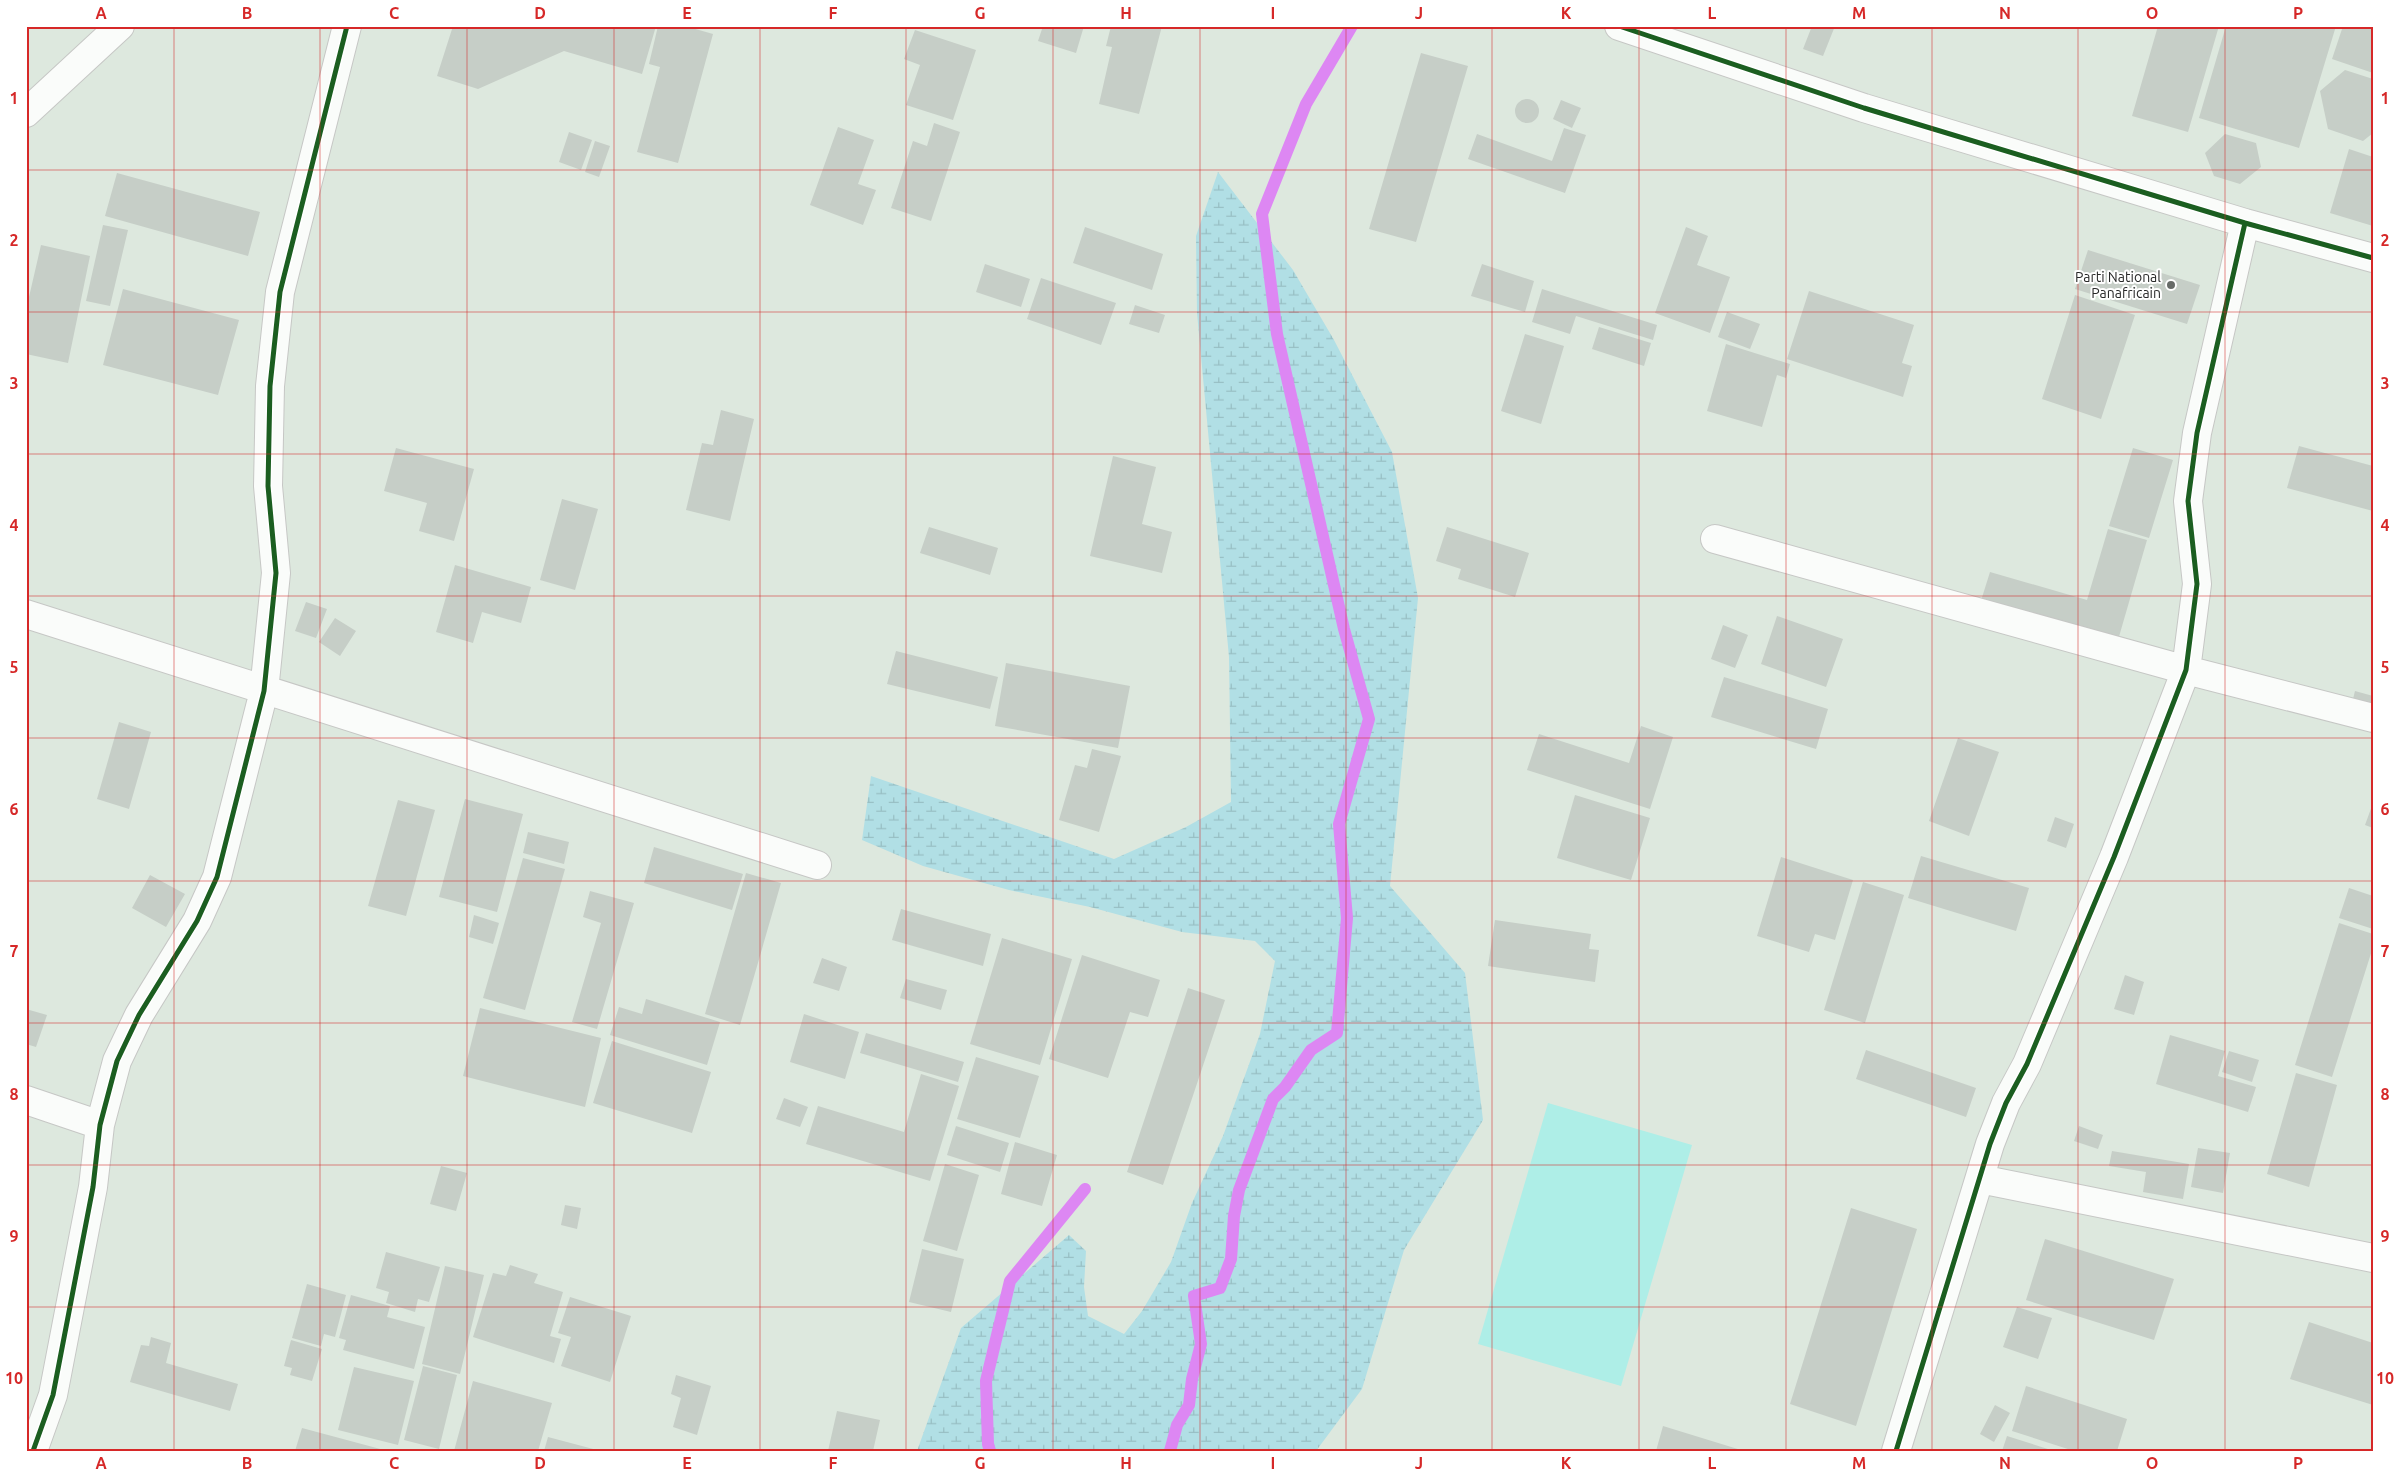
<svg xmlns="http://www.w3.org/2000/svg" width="2399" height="1477" font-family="Ubuntu,sans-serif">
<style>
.wetland{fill:url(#wetland-marsh)}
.pitch{fill:#aeeee7}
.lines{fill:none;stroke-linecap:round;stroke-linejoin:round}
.stream{stroke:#dd87f3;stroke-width:12}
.building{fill:#c6cec7}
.minor-casing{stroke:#c6c7c5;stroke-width:30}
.minor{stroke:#fafcfa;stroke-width:28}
.cycleway-casing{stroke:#fff;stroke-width:8}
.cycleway{stroke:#1b5e20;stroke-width:5}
.grid{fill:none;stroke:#d62828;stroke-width:1;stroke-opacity:0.55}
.poi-dot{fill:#676b68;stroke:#fff;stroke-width:2}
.labels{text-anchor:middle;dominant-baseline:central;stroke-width:4;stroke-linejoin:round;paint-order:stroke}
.poi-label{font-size:14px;fill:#282828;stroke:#fff;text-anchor:end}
.neatline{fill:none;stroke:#d62828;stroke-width:2}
.grid-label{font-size:16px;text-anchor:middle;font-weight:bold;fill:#d62828}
</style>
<defs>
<pattern id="wetland-marsh" width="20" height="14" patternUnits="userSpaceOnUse" patternTransform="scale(1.25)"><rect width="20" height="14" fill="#b1dfe5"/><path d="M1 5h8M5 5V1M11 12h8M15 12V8" fill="none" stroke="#98bfc4"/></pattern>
</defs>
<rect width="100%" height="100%" fill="#dde8de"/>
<!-- wetland -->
<path class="wetland" d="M1218,172l75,98 41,70 58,112 26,146 -28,288 75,87 18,147 -79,130 -42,139 -46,62h-399l44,-123 108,-93 17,16 -2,36 4,29 36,18 18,-23 29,-49 21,-59 31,-67 37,-102 15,-73 -20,-20 -73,-9 -92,-25 -81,-17 -86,-24 -61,-26 9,-64 243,83 72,-32 45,-25 -2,-145 -32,-344 -1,-77z"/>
<!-- pitch -->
<path class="pitch" d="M1548,1103l144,42 -71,241 -143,-42z"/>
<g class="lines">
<!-- stream -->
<path class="stream" d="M990,1451l-2,-7 -2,-63 24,-100 75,-92
M1170,1451l7,-26 12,-20 3,-26 9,-35 -7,-48 26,-8 11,-29 3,-43 5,-26 34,-91 12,-12 26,-37 26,-17 10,-115 -8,-94 30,-105 -25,-90 -67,-295 -15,-120 44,-110 46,-78"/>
</g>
<!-- building -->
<path class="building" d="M453,26h203l-14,48 -78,-23 -86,38 -41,-13z
M658,26h27l28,8 -35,129 -41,-11 23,-85 -11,-3z
M1043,26h41l-8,27 -38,-12z
M1111,26h51l-23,88 -40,-10 13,-57 -6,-1z
M1812,26h23l-12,30 -20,-7z
M2158,26h61l-31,106 -56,-16z
M2226,26h110l-37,122 -100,-30z
M2343,26l30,1v46l-41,-14z
M915,30l61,20 -23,70 -47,-15 14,-40 -16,-6z
M1421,53l47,13 -52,176 -47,-13z
M2345,70l28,9v54l-10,8 -35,-12 -8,-38z
M1515 111a12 12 0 1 1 24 0a12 12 0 1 1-24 0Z
M1561,100l20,8 -9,20 -19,-9z
M934,123l26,9 -29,89 -40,-13 22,-67 14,5z
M838,127l36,13 -16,44 18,6 -13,35 -53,-20z
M1564,128l22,7 -21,58 -97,-34 9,-25 75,27z
M569,132l23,8 -11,30 -22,-8z
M2225,134l31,9 5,24 -21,17 -26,-8 -9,-23z
M595,141l15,5 -11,31 -14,-5z
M2349,149l24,8v69l-43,-13z
M117,173l143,39 -12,44 -143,-40z
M103,225l25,5 -18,76 -24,-5z
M1085,227l78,27 -11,36 -79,-27z
M1686,227l22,9 -11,29 33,12 -20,56 -55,-20z
M41,245l49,11 -22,107 -42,-9v-44z
M2088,250l112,35 -13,39 -112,-35z
M985,264l45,15 -9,28 -45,-15z
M1482,264l52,17 -9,31 -54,-16z
M1041,278l75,25 -15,42 -74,-26z
M123,289l116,31 -21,75 -115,-30z
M1542,289l115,36 -4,15 -77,-24 -6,18 -38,-12z
M1809,291l105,34 -12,38 10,3 -9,31 -116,-38z
M2075,295l60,20 -34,104 -59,-20z
M1135,305l30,10 -6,18 -30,-9z
M1727,312l33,12 -10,25 -32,-12z
M1599,327l52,16 -7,23 -52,-17z
M1525,334l39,12 -23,78 -40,-13z
M1726,344l64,20 -4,14 -9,-3 -15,52 -55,-16z
M721,410l33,9 -24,102 -44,-11 16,-67 11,2z
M2299,446l74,20v45l-86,-23z
M396,448l78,21 -20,72 -35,-10 8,-28 -43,-12z
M2133,448l40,12 -24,78 -40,-12z
M1113,456l43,11 -14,57 30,8 -10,41 -72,-17z
M562,499l36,10 -23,81 -35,-10z
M929,527l69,21 -8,27 -70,-22z
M1447,527l82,26 -14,44 -57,-18 3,-10 -25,-8z
M2108,529l39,11 -31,107 -137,-40 11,-35 97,28z
M455,565l76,22 -10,36 -39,-11 -9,31 -37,-11z
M306,602l21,7 -11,29 -21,-7z
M1777,616l66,23 -17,48 -65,-23z
M335,618l21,13 -16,25 -21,-14z
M1723,625l25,10 -13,33 -24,-9z
M896,651l102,26 -8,32 -103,-25z
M1006,663l124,23 -12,62 -123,-22z
M1724,677l104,32 -12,40 -105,-32z
M2355,691l18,5v13l-21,-6z
M119,722l32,10 -22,77 -32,-10z
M1641,726l32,11 -23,72 -123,-39 12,-36 90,29z
M1958,738l41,14 -30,84 -40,-15z
M1092,749l29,7 -22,76 -40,-12 16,-55 12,3z
M1575,795l75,23 -19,62 -74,-22z
M465,799l58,15 -26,98 -58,-15z
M398,800l37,10 -29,106 -38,-10z
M2373,803v25l-8,-3z
M2055,817l19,7 -8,24 -19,-7z
M528,832l41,10 -5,22 -41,-11z
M654,847l89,27 -11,36 -88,-27z
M1921,856l108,32 -13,43 -108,-33z
M1781,857l72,23 -18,60 -20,-6 -6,18 -52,-16z
M523,858l42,11 -40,141 -42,-12z
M746,873l35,10 -41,142 -35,-11z
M150,875l35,19 -19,33 -34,-19z
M1863,882l41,13 -39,128 -41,-13z
M2349,888l24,8v33l-34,-11z
M590,891l44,12 -37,126 -25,-7 29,-99 -18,-6z
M901,909l90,25 -8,32 -91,-26z
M474,915l25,8 -6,21 -24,-7z
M1495,920l96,14 -2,15 10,1 -4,32 -107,-16z
M2339,923l34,11v13l-41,130 -37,-12z
M1002,938l70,21 -32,106 -70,-21z
M1082,955l78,25 -12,37 -18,-5 -22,66 -59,-19z
M822,958l25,9 -8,24 -26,-8z
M2125,975l19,7 -10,33 -20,-6z
M906,979l41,11 -6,20 -41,-12z
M1188,988l37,12 -62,185 -36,-13z
M646,999l74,23 -13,43 -97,-30 9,-28 23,7z
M480,1008l121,30 -16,69 -122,-31z
M26,1009l21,6 -11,32 -10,-3z
M804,1014l55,18 -14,47 -55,-17z
M866,1033l98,29 -6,20 -98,-29z
M2170,1035l55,16 -7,25 38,11 -8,25 -92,-28z
M612,1041l99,31 -19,61 -99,-30z
M1866,1050l110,38 -10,29 -110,-38z
M2229,1051l30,9 -7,22 -30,-10z
M976,1057l63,19 -19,62 -63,-19z
M2296,1073l41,12 -28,102 -42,-13z
M921,1074l38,12 -29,95 -124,-37 12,-38 86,26z
M784,1098l24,9 -8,20 -24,-8z
M956,1126l53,17 -9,29 -53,-17z
M2079,1126l24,9 -5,14 -24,-8z
M1015,1142l42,13 -15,51 -41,-12z
M2198,1148l32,5 -7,40 -32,-6z
M2112,1151l77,13 -6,35 -40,-7 3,-20 -37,-6z
M945,1164l34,11 -22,76 -34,-10z
M441,1166l26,7 -11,38 -26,-7z
M565,1205l16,3 -4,21 -16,-4z
M1851,1208l66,21 -61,197 -66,-22z
M2045,1239l129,40 -20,61 -128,-40z
M922,1249l42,10 -13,53 -42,-10z
M386,1252l54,15 -11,35 -11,-3 -3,13 -29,-9 3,-11 -13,-4z
M510,1265l28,9 -4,9 29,9 -13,44 11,3 -7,24 -81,-26 20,-64 13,3z
M445,1266l39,9 -24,99 -38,-10z
M307,1284l39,11 -11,42 -11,-3 -3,12 -29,-8z
M351,1295l39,11 -3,11 38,10 -11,42 -71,-19 3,-10 -7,-2z
M570,1297l61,19 -21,66 -49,-16 10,-29 -13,-4z
M2017,1307l35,11 -14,41 -35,-12z
M2309,1322l64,21v62l-83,-26z
M151,1337l20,6 -5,20 72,21 -8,27 -100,-29 11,-37 8,1z
M291,1340l31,9 -10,32 -22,-6 2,-7 -8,-2z
M423,1366l34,9 -18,74 -35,-9z
M354,1367l60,14 -16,64 -60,-15z
M676,1375l35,11 -14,49 -24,-8 8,-29 -10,-4z
M473,1381l79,22 -14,48h-84z
M2026,1386l101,33 -10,32h-43l-62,-20z
M1995,1405l15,8 -16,29 -14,-8z
M837,1411l43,9 -7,31h-45z
M1663,1426l78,24v1h-85z
M302,1428l82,22v1h-89z
M2007,1436l44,14v1h-49z
M548,1437l49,13v1h-53z"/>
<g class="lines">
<defs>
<path id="minor" d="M1619,26l245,82 381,115 128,35
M26,113l94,-87
M1715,539l471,131 187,48
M26,614l791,251
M26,1100l74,25
M1980,1179l393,79
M33,1451l20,-56 40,-208 7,-62 17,-64 22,-46 58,-94 20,-44 47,-186 12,-118 -8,-87 2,-100 10,-94 67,-266
M1896,1451l94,-307 16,-41 21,-39 87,-207 72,-187 11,-86 -9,-83 9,-68 48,-210"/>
</defs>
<!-- minor casing -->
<use href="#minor" class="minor-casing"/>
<!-- minor -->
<use href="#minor" class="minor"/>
<defs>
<path id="cycleway" d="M1619,26l245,82 381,115 128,35
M33,1451l20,-56 40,-208 7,-62 17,-64 22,-46 58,-94 20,-44 47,-186 12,-118 -8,-87 2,-100 10,-94 67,-266
M1896,1451l94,-307 16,-41 21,-39 87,-207 72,-187 11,-86 -9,-83 9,-68 48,-210"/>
</defs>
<!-- cycleway casing -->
<use href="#cycleway" class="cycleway-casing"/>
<!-- cycleway -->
<use href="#cycleway" class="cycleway"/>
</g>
<!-- grid -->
<path class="grid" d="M174,26v1425M320,26v1425M467,26v1425M614,26v1425M760,26v1425M906,26v1425M1053,26v1425M1200,26v1425M1346,26v1425M1492,26v1425M1639,26v1425M1786,26v1425M1932,26v1425M2078,26v1425M2225,26v1425M26,170h2347M26,312h2347M26,454h2347M26,596h2347M26,738h2347M26,881h2347M26,1023h2347M26,1165h2347M26,1307h2347"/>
<!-- markers -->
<circle class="poi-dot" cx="2171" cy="285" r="5"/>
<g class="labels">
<!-- poi labels -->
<g class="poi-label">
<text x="2161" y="277">Parti National<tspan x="2161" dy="16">Panafricain</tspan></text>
</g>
</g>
<!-- border -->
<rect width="2399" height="1477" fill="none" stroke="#ffffff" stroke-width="55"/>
<rect x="28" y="28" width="2344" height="1422" class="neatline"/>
<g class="grid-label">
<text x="101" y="19">A</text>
<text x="247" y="19">B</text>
<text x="394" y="19">C</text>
<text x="540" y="19">D</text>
<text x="687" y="19">E</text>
<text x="833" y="19">F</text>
<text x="980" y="19">G</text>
<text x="1126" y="19">H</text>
<text x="1273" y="19">I</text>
<text x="1419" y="19">J</text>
<text x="1566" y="19">K</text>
<text x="1712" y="19">L</text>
<text x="1859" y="19">M</text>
<text x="2005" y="19">N</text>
<text x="2152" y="19">O</text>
<text x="2298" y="19">P</text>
<text x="14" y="104">1</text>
<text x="2385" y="104">1</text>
<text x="14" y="246">2</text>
<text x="2385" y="246">2</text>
<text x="14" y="389">3</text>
<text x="2385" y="389">3</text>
<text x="14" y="531">4</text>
<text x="2385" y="531">4</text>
<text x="14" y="673">5</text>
<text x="2385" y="673">5</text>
<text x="14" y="815">6</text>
<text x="2385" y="815">6</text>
<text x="14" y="957">7</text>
<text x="2385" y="957">7</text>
<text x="14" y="1100">8</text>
<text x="2385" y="1100">8</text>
<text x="14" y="1242">9</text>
<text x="2385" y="1242">9</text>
<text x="14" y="1384">10</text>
<text x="2385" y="1384">10</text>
<text x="101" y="1469">A</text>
<text x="247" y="1469">B</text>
<text x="394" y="1469">C</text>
<text x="540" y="1469">D</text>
<text x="687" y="1469">E</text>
<text x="833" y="1469">F</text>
<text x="980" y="1469">G</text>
<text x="1126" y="1469">H</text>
<text x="1273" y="1469">I</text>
<text x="1419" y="1469">J</text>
<text x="1566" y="1469">K</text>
<text x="1712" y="1469">L</text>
<text x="1859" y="1469">M</text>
<text x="2005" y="1469">N</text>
<text x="2152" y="1469">O</text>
<text x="2298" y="1469">P</text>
</g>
</svg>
